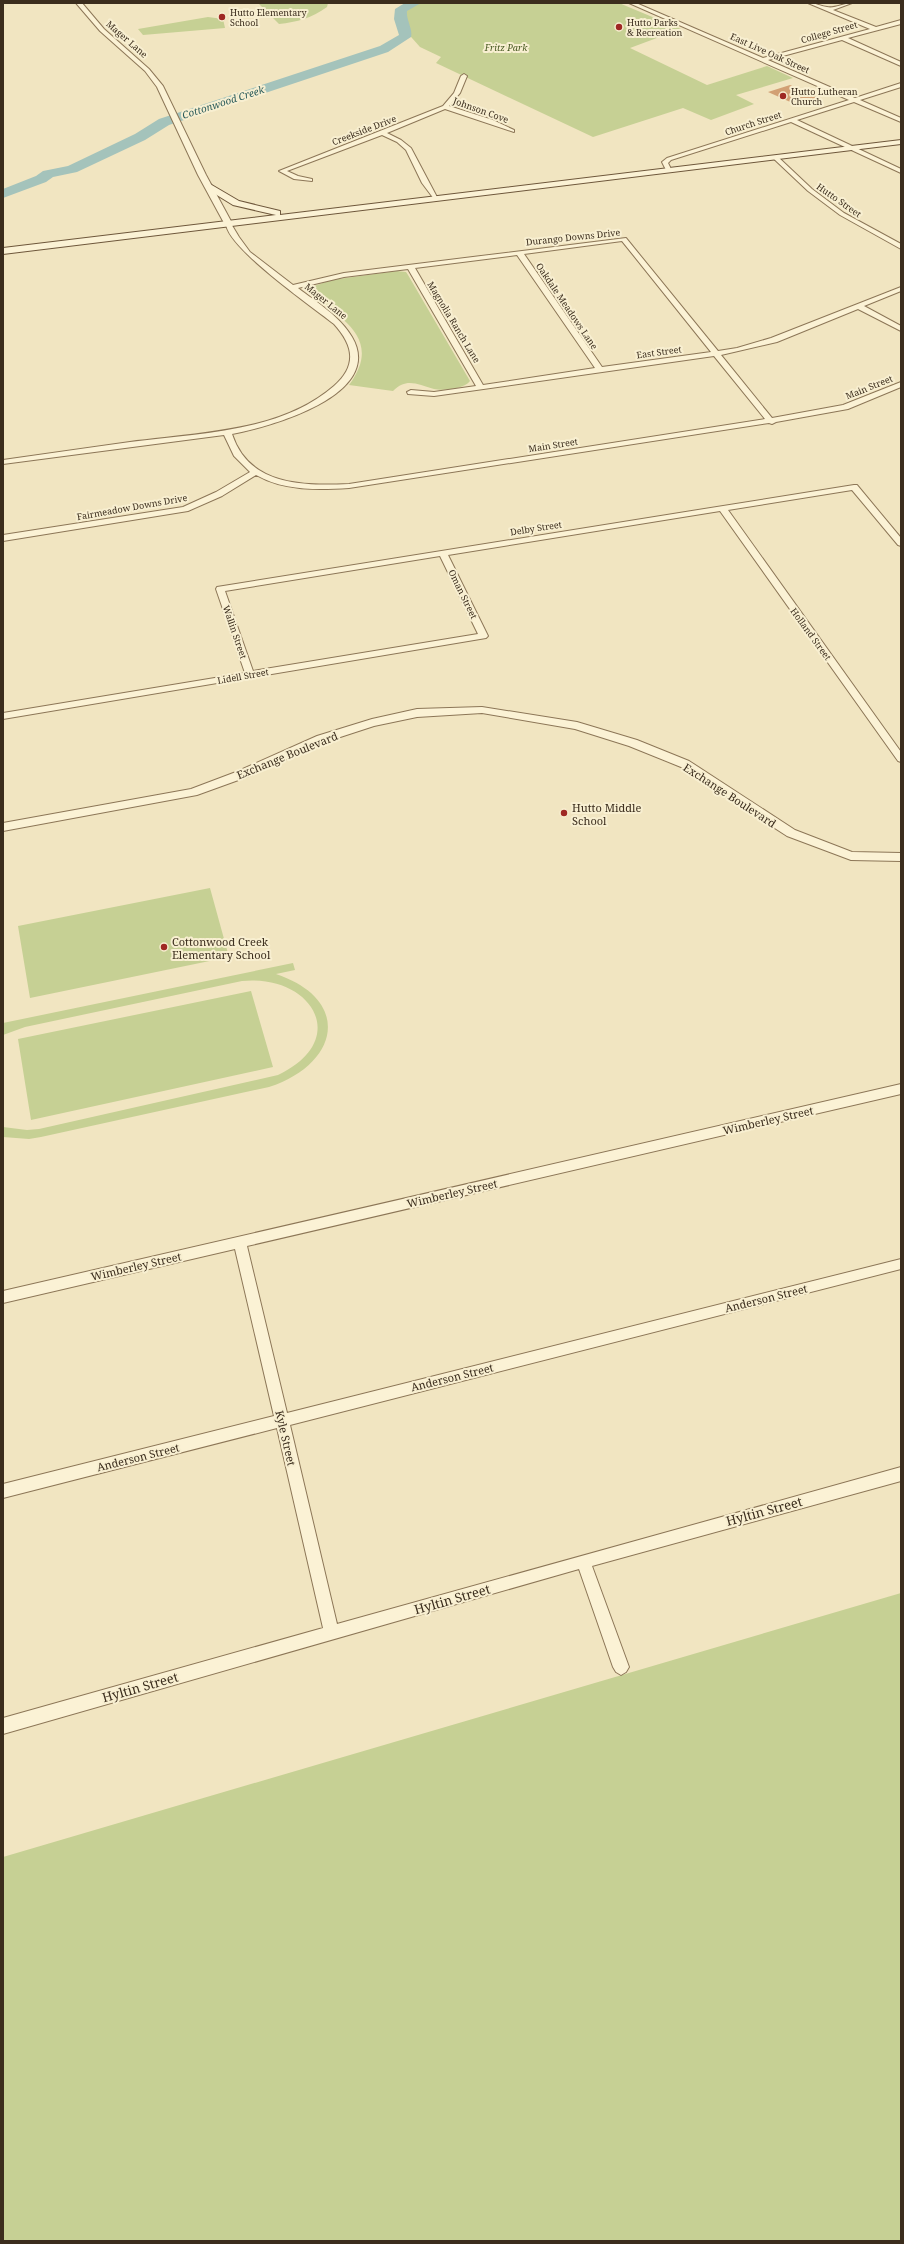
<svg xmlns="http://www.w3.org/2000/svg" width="904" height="2244" font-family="'Noto Serif',serif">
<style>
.green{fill:#c6d094}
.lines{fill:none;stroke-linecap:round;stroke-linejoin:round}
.river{fill:#a4c3bb;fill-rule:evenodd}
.building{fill:#d2a074}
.minor-casing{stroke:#8c7657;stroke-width:2}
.tertiary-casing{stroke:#8c7657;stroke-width:2}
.secondary-casing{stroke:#6e573b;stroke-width:2}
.minor{fill:#fbf2d5;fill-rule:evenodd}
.tertiary{fill:#fbf2d5;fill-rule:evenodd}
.secondary{fill:#fbf2d5;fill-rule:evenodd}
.poi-dot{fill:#9f2823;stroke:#f8efd1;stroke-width:1.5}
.labels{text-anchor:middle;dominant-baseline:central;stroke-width:4;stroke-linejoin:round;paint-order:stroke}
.far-poi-label{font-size:9px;fill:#3b2d1d;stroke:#f8efd1;text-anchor:start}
.far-street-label{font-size:9px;fill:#3b2d1d;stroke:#f8efd1}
.far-park-label{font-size:9px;font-style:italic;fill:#485922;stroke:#f8efd1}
.far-water-label{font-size:10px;font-style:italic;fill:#2b5c5b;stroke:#f8efd1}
.street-label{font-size:11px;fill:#3b2d1d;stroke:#f8efd1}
.poi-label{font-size:11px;fill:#3b2d1d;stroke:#f8efd1;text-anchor:start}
.near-street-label{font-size:13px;fill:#3b2d1d;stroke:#f8efd1}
</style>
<rect width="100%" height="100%" fill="#f1e5c1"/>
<!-- green -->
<path class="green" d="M328,3l-1,4c-15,11 -30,15 -48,17l-20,-20z
M409,3h210l62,26 -51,19 77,37 60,-19 26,12 -57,17 18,9 -43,16 -28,-12 -90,29 -157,-74 5,-6 -21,-10 -24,-27 4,-14z
M208,17l15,2 2,9 -82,7 -5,-6z
M397,271l9,1 2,3 62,106c-6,8 -27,10 -36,8 -16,-4 -27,-12 -41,2l-44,-6c35,-47 -9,-68 -43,-94v-2l25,-9z
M210,888l19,69 -199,41 -12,-72z
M293,963l2,7 -19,4c77,26 63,90 -7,113l-228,50 -12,2 -26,-2v-10l24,3 12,-1 239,-54c74,-35 34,-101 -36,-94l-217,46 -22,8v-12z
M251,991l22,76 -242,53 -13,-81z
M901,1593v648h-898v-384z"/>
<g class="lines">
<!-- river -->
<path class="river" d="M405,3h16l-14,8c-1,9 6,18 4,26l-23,15 -219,73 -24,15 -68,32 -24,5 -7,5 -43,16v-9l33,-13 7,-5 25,-5 67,-32 24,-15 221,-73 19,-11 -5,-16 1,-10z"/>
</g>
<!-- building -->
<path class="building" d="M790,85l29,13 -22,7 -29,-13z"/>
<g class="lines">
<defs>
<path id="minor" d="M629,3h7l127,55 107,-29 -62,-26c8,0 12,3 19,4 7,2 17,-4 25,-4l-19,7 43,17 25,-7v4l-53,14 53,24v4l-59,-26 -74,20 87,38 46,-15v4l-41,13 41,18v4l-47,-20 -57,18 104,49v4l-110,-51 -120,38 -3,3 3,6 -5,1 -4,-8 5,-4 182,-58z
M464,74l3,2 -7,17 -11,13 44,14 21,10v2l-69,-23 -58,24 14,7 10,8 27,51h-4l-12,-16 -16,-33 -9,-8 -15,-7 -95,36 11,5 14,3v2l-18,-2 -15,-8 164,-65 11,-13 7,-17z
M773,156h4l35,33 32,24 57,31v5l-61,-34 -32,-24 -35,-33z
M226,222h4l9,15 11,15 43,33 51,-12 282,-35 92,113 19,-3 34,-10 130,-51v4l-37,15 37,20v5l-43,-22 -81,33 -56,13 51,63 71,-13 58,-23v5l-53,22 -72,13 -4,2 -3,-1 -420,65c-31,2 -65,3 -93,-13l-34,21 -34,15 -185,30v-6l180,-28 33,-15 34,-20 -16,-16 -10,-21 -221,29v-4c42,-6 84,-12 127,-18 67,-9 150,-9 204,-56 23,-20 20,-40 0,-62 -20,-16 -111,-79 -108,-102zM622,241l89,111 -109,15 -78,-113zM517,255l78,113 -112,17 -68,-117zM408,269l68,117 -42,6 -23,-2 -4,2 1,2 26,2 280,-40 51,63 -416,65c-46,2 -100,2 -117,-50 37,-7 154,-39 120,-97 -12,-21 -36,-35 -54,-49l46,-11z
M854,485h3l44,53v8l-3,-1 -46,-55 -124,20 173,242v10l-3,-1 -178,-250 -272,44 40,81 -2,2 -483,81v-6l242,-40 -29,-84 1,-2zM440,556l38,78 -225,37 -28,-80z
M901,1084v10l-654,152 40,167 614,-154v10l-611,156 47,199 564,-157v14l-309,85 37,101 -3,5 -5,3 -5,-3 -3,-5 -34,-98 -576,165v-16l320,-90 -46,-200 -274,70v-14l271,-68 -39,-167 -232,54v-12z"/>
<path id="tertiary" d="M76,3h6l22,26 45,40 14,17 43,89 26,48 -1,2 -7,-2 -26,-48 -41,-88 -12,-16 -45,-40z
M482,707l95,15 60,18 52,21 106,69 57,22 49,1v8l-50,-1 -64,-24 -106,-69 -52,-21 -54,-17 -93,-16 -65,4 -43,9 -49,16 -81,36 -47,17 -194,36v-8l188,-34 45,-17 81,-36 55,-17 45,-10z"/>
<path id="secondary" d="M901,140v4l-898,110v-6l273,-33 -43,-10 -26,-16v-4l3,-1 29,17 41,10v4z"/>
</defs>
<!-- minor casing -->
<use href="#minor" class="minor-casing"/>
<!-- tertiary casing -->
<use href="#tertiary" class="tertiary-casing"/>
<!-- secondary casing -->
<use href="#secondary" class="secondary-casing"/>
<!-- minor -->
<use href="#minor" class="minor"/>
<!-- tertiary -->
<use href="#tertiary" class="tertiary"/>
<!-- secondary -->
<use href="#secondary" class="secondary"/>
</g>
<!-- markers -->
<g class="poi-dot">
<circle cx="222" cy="17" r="4"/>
<circle cx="619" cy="27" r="4"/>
<circle cx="783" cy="96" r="4"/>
<circle cx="564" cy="813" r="4"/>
<circle cx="164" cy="947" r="4"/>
</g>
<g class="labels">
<!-- far-poi labels -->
<g class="far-poi-label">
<text x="230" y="12">Hutto Elementary<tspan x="230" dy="10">School</tspan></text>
<text x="627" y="22">Hutto Parks<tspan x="627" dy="10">&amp; Recreation</tspan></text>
<text x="791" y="91">Hutto Lutheran<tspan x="791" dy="10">Church</tspan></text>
</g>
<!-- far-street labels -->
<g class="far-street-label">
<text transform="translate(829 32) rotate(-16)">College Street</text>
<text transform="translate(127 39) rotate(41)">Mager Lane</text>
<text transform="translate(770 53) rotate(24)">East Live Oak Street</text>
<text transform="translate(481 110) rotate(20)">Johnson Cove</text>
<text transform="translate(753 123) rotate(-18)">Church Street</text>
<text transform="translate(364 130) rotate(-21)">Creekside Drive</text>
<text transform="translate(839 200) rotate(35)">Hutto Street</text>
<text transform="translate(573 237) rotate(-6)">Durango Downs Drive</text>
<text transform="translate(326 301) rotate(39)">Mager Lane</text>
<text transform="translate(567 306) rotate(56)">Oakdale Meadows Lane</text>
<text transform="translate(454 322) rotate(59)">Magnolia Ranch Lane</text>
<text transform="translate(659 352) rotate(-8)">East Street</text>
<text transform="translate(869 387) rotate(-22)">Main Street</text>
<text transform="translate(553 445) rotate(-9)">Main Street</text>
<text transform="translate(132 507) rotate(-10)">Fairmeadow Downs Drive</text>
<text transform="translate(536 528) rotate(-9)">Delby Street</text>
<text transform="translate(463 594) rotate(64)">Oman Street</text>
<text transform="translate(235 632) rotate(71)">Wallin Street</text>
<text transform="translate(811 634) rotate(54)">Holland Street</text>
<text transform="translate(243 676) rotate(-10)">Lidell Street</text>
</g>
<!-- far-park labels -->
<g class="far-park-label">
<text x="506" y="47">Fritz Park</text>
</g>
<!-- far-water labels -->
<g class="far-water-label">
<text transform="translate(223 102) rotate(-18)">Cottonwood Creek</text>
</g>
<!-- street labels -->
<g class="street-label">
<text transform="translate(287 755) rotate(-22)">Exchange Boulevard</text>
<text transform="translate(730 795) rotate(33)">Exchange Boulevard</text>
<text transform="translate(768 1120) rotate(-13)">Wimberley Street</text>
<text transform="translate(452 1193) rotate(-13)">Wimberley Street</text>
<text transform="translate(136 1266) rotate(-13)">Wimberley Street</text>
<text transform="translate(766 1298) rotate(-14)">Anderson Street</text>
<text transform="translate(452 1377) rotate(-14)">Anderson Street</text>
<text transform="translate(286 1438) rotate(77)">Kyle Street</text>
<text transform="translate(138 1457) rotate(-14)">Anderson Street</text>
</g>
<!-- poi labels -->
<g class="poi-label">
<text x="572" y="807">Hutto Middle<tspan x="572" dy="13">School</tspan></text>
<text x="172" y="941">Cottonwood Creek<tspan x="172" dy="13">Elementary School</tspan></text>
</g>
<!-- near-street labels -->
<g class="near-street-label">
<text transform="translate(764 1511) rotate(-15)">Hyltin Street</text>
<text transform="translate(452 1599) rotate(-16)">Hyltin Street</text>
<text transform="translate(140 1687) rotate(-16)">Hyltin Street</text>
</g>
</g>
<!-- border -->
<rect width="904" height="2244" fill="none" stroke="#3b2d1d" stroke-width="8"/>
</svg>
